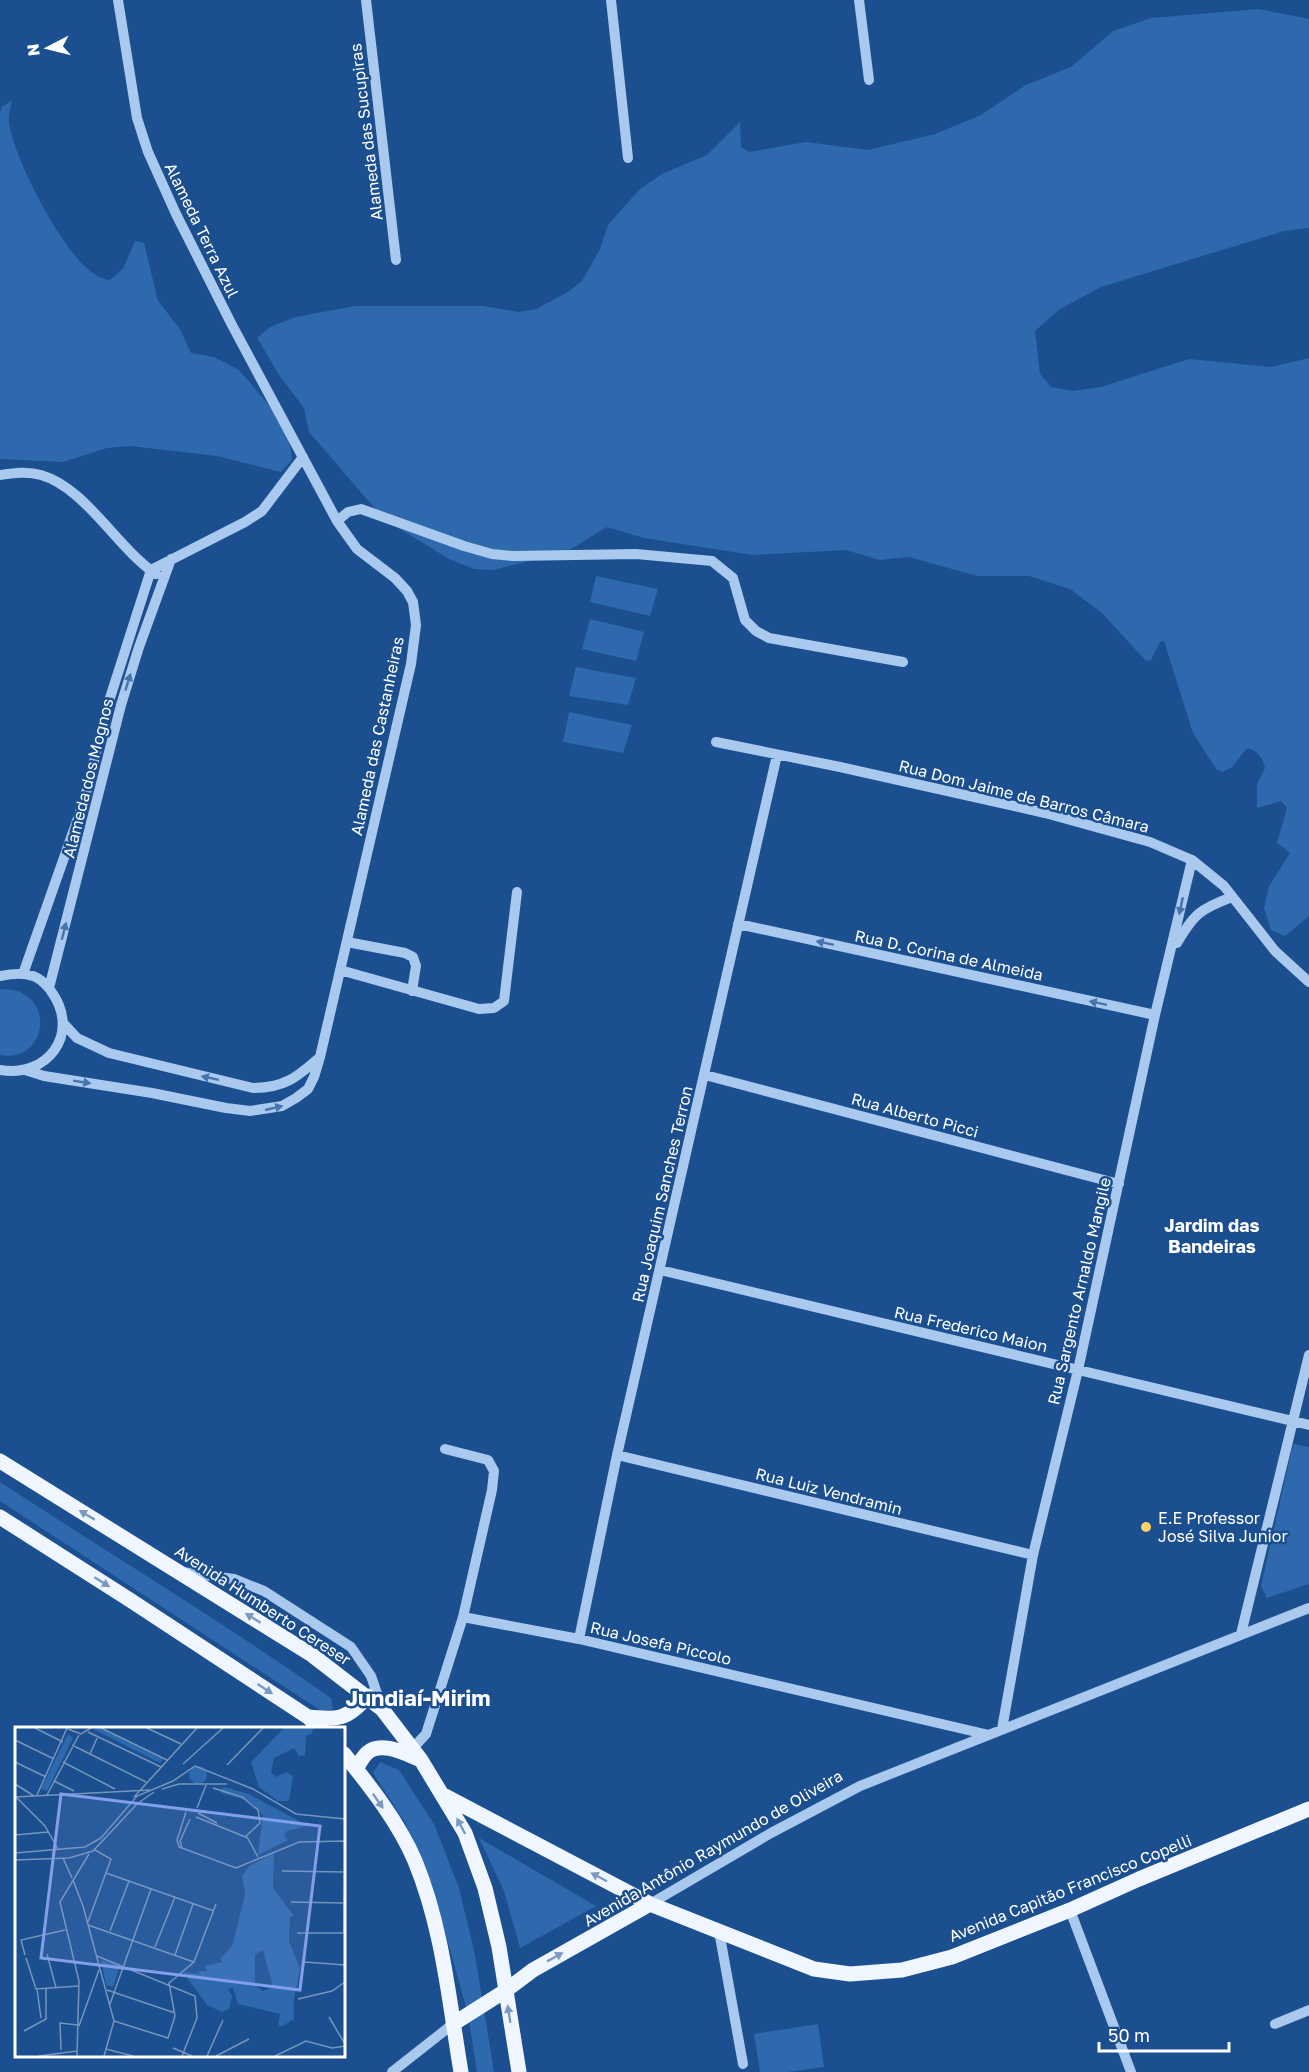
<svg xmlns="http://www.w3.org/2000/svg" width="1309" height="2072" font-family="'Golos Text',sans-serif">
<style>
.green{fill:#2e69ad}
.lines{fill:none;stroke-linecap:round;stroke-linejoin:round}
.minor{stroke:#a9c9ee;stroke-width:10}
.major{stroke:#f0f6ff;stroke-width:15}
.oneway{fill:#4674ac}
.oneway2{fill:#7b9ac1}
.poi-dot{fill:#ffd166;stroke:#1b4f8f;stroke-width:2}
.labels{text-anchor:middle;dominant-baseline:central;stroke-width:5;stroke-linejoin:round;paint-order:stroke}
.street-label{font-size:16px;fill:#fff;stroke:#1b4f8f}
.poi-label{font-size:16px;fill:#fff;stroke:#1b4f8f;text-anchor:start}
.neighbourhood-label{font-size:18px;font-weight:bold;fill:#fff;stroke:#1b4f8f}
.district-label{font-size:22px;font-weight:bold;fill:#fff;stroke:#1b4f8f}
.inset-road{fill:none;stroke:#7695bc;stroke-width:1.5}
.view{fill:#839eea;fill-opacity:0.15;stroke:#839eea;stroke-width:3}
.inset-edge{fill:none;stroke:#fff;stroke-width:3}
</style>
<rect width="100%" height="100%" fill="#1b4f8f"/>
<!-- green -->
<path class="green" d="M1259,9l50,10v209l-25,3 -183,56 -41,22 -25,22 5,43 11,13 22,4 28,-4 88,-28 82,8 38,-9v558l-24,20 -14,-6 -7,-22 5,-22 21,-33 -13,-10 10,-35 -6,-7 -24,7v-24l8,-16c-3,-11 -7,-17 -18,-20l-15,19 -9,5 -6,-2 -24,-37 -29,-92 -4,1 -9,18 -5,1 -44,-48 -32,-24 -41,-13h-52l-68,-19 -30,3 -33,-10 -94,5 -108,-17 -37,-11 -39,24 -75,19 -19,-1 -25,-10 -65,-40 -75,-87 -5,-24 -25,-33 -22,-37 13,-11 26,-10 59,-11h128l36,6 17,-3 32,-17 14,-11 18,-32 8,-24 32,-36 22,-15 45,-19 33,-33 1,25 8,5 57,-10 62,8 67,-16 46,-19 45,-30 45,-18 42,-36 38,-13z
M12,100c-1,7 -4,16 -3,23 5,36 56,135 87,152 4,3 9,4 14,5l13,-11 12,-28 9,2 14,58 22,28 11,24 23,4 25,13 40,47 10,19 3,24 -11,12 -64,-16 -87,-10 -23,2 -44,14 -63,-3v-347l2,-5z
M596,576l62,13 -8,27 -60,-14z
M590,619l54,13 -8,29 -54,-12z
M576,667l60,11 -8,27 -59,-9z
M569,712l63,13 -9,28 -60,-11z
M3,989c55,1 45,75 -3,66v-65z
M1293,1444l16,3v137l-42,14 -6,-12z
M0,1482c110,72 223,140 331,216l2,11 -10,3 -323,-211z
M380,1762l19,8 35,54 25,64 16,67 19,117h-17l-9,-58 -37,-132 -25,-58 -33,-51z
M479,1838l117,68 -76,42 -16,-57z
M818,2024l6,43 -37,5h-27l-6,-38z"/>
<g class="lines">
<!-- minor -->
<path class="minor" d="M366,0l30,260
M611,0l17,158
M859,0l10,80
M0,475c14,-2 27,-4 41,0 45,13 76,73 115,99
M337,521l11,-9 13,-3 103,37 28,8 21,2 123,-2 76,7 21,17 12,42 11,11 13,7 134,24
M151,570l94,-48 17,-11 41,-54
M716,742l124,25 205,46 105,29 42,18 32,26 51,65 34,31
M738,924l417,91
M347,942l58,11 8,4 3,9 -4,25
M1177,943c17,-29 23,-34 55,-46
M340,970l139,39 15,-1 10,-7 13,-109
M23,974l61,-173 25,-100 42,-131
M0,976c10,-2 22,-4 33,0 7,2 16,11 20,18 27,41 -6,84 -53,76
M49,988l72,-283 18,-58 32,-88
M63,1023l14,15 32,15 144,35c32,0 44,-11 67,-31
M25,1070l19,6 108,17 74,15 24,3 32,-5 14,-8 12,-9 6,-12 6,-20 91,-393 5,-39 -3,-23 -6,-11 -12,-13 -38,-29 -20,-28 -105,-196 -56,-111 -28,-62 -11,-34 -19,-118
M705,1075l414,109
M660,1270l649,155
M445,1449l43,11 6,11 -2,19 -29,127
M617,1455l416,100
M182,1572l52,7 30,12 87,56 20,29 11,32
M1241,1634l68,-279
M579,1639l38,-184 160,-700
M1002,1729l31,-174 45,-185 77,-355 37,-155
M413,1748l13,-14 37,-117 116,22 410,96
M650,1904l121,-71 89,-47 449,-178
M1070,1910l61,162
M719,1931l24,133
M1275,2024l34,-14
M392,2072l61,-48"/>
<!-- major -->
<path class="major" d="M0,1461l312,194 70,54 39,51 44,73 20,55 14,59 20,125
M0,1517l130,83 178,117 12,11
M308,1717c30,3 39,3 60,-21
M344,1754c26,32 55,69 71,107 28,68 34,140 46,211
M356,1769c3,-5 6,-11 11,-16 14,-13 39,1 54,7
M445,1796l205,108 164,65 36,5 52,-4 50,-13 118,-47 69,-31 170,-70
M453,2024l52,-33 28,-21 117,-66"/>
</g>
<!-- one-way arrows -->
<defs><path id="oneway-solid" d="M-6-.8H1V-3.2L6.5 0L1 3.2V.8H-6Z" transform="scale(1.5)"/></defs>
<g class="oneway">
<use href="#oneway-solid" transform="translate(128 682) rotate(-73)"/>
<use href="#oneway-solid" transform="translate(1181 906) rotate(102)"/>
<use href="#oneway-solid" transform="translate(64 931) rotate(-76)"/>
<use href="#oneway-solid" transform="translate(825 943) rotate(-168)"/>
<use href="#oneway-solid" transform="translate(1098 1003) rotate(-168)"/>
<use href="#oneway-solid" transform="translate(210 1078) rotate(-168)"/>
<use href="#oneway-solid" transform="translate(82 1082) rotate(9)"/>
<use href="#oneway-solid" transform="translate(274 1108) rotate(-13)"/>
</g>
<g class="oneway2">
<use href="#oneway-solid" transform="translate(87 1515) rotate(-149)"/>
<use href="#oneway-solid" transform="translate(102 1582) rotate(32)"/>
<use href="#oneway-solid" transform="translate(253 1618) rotate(-148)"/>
<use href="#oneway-solid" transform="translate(265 1689) rotate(33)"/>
<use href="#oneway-solid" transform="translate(378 1801) rotate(55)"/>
<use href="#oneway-solid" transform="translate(461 1826) rotate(-118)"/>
<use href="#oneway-solid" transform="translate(599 1877) rotate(-152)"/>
<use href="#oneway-solid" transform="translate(555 1957) rotate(-29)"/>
<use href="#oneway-solid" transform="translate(509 2014) rotate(-99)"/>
</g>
<!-- markers -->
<circle class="poi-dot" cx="1146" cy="1527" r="6"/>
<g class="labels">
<!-- street labels -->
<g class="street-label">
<text transform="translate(366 132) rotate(-97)">Alameda das Sucupiras</text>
<text transform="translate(202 230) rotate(64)">Alameda Terra Azul</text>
<text transform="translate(377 736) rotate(-78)">Alameda das Castanheiras</text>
<text transform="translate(88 778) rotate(-76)">Alameda dos Mognos</text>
<text transform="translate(1024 796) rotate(14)">Rua Dom Jaime de Barros Câmara</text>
<text transform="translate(949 955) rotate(12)">Rua D. Corina de Almeida</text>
<text transform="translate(915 1115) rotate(15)">Rua Alberto Picci</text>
<text transform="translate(662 1194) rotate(-77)">Rua Joaquim Sanches Terron</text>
<text transform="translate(1079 1291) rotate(-77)">Rua Sargento Arnaldo Mangile</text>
<text transform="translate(971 1329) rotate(13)">Rua Frederico Maion</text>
<text transform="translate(829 1491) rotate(14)">Rua Luiz Vendramin</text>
<text transform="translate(263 1605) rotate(33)">Avenida Humberto Cereser</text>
<text transform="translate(661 1643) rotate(13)">Rua Josefa Piccolo</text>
<text transform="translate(713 1848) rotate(-30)">Avenida Antônio Raymundo de Oliveira</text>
<text transform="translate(1070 1888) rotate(-22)">Avenida Capitão Francisco Copelli</text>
</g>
<!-- poi labels -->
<g class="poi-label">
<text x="1158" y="1518">E.E Professor<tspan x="1158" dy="18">José Silva Junior</tspan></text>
</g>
<!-- neighbourhood labels -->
<g class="neighbourhood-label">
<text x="1212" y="1225">Jardim das<tspan x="1212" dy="21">Bandeiras</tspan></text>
</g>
<!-- district labels -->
<g class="district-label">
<text x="418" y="1697">Jundiaí-Mirim</text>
</g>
</g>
<!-- overview -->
<g transform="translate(15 1727)">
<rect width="330" height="330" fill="#1b4f8f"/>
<path d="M84,1l64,31 -3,4 -67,-34zM269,1h29l-1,5 -6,3 -1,19 -6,1 -5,-8 -20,10 -3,14 5,5 11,-5 6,4 -4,25h-11l-19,-14 -8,-25zM53,7l5,4 -26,53 -6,-2zM174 48a9 9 0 1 1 18 0a9 9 0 1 1-18 0ZM209,60l25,7 59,32 -21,5 -3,4 4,5 -30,15 5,-39 -14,-15 -28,-8 -2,-3zM259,126l-1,35 21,28 -4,1 -1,24 11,28 -6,30v20l-13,8 -3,-3 2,-10 -42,-10 -5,-16 -5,1 4,7 -3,13 -7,3 -15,-7 -24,-33 16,2 1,-3h7l-2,-5 17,-4 -2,-3 12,-13 6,-23 7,-29 -3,-18 7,-10zM248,223l9,33 -1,5 -8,3 -8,-6v-31zM86,233l19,5 -7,22 -7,-2z" fill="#2e69ad" fill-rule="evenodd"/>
<path class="inset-road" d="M20,1l28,14M86,1l66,32M132,1l34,16M53,2l13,5 10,-6M73,5l73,35M0,13l39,19M57,18l74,37M75,27l8,-18M0,35l31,15M48,35l52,27M168,37l40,-36M212,38l36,-37M39,54l20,10M0,57l19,12M198,61l29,9 16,13 2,13 -15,14M147,62l17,-5h48M22,68l30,-67M32,68l32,-60M0,70l135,-7M1,70l29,29 13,23M119,70l63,-69M182,81l9,-23M171,85l-9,28 2,7 57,21 63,-26 46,-1M183,86l19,10M181,90l52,21M0,108l33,-3M232,110l11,20M167,121l-2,-7 10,-22M0,126l70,-6 16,-9 36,-42 36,-15 22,-15 58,23 43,25 49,5M48,131l9,20M0,133l54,-2 24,-7 44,-47 17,-12M267,144l61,1M91,146l108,38M58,153l10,26 31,115 -10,35M276,175l52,1M73,195l23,-63 -16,-9M73,198l106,37M95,204l19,-50M282,206h46M329,206l1,-92M140,220l20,-50M32,227l9,34M10,228l-4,-15 44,-10M160,228l18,-51M82,229l98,40 2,22 -15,38M11,231l10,31 42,-3M290,235l40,3M22,262l4,29M92,263l68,23M283,272l34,-8 13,-9M95,277l41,-115M314,290l16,27M99,294l54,17 7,-22 -6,-33 25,-21 22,-58M64,299l20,-56M9,304l22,-12v-30M158,321l19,8M91,322l27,7M46,323l-1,-27 18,2M24,329l38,-5M62,329l2,-75 -19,-79 29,-48M192,329l16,-36M201,329l33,-17M260,329l31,-15 26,7 13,-2"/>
<path class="view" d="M46,67l259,32 -20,164 -259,-32z"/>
<rect width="330" height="330" class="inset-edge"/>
</g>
<!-- north arrow -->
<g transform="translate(48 48) rotate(263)" stroke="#1b4f8f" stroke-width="4.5" paint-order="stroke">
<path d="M0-4.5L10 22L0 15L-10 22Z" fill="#ffffff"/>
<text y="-9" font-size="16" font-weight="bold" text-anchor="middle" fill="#ffffff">N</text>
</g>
<!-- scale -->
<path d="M1099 2042v9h130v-9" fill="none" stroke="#ffffff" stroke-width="3"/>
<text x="1108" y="2042" font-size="18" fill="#ffffff" stroke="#1b4f8f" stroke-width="4.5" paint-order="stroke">50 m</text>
</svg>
